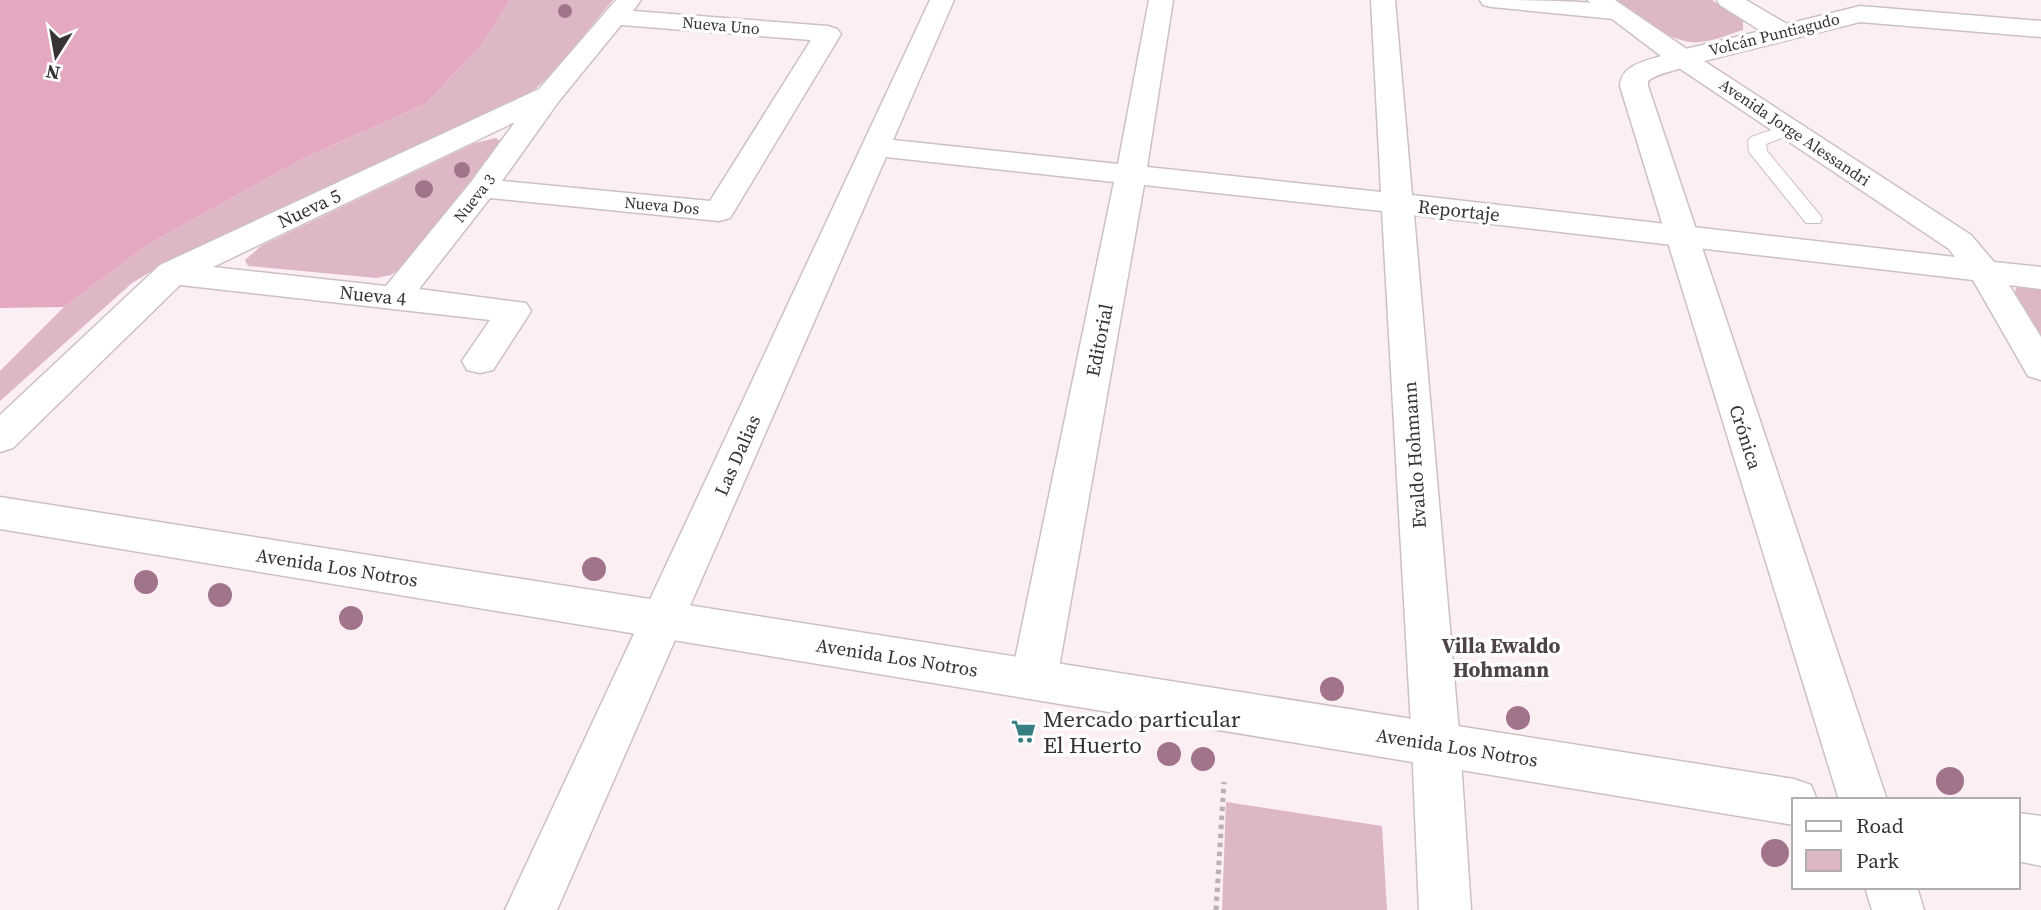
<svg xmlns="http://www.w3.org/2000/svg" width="2041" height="910" font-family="'Source Serif 4',serif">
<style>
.green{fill:#deb7c6}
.forest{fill:#e5a8c1}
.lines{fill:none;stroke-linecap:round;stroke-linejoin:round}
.service-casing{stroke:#cdc0c5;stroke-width:2}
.minor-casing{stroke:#cdc0c5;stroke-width:3}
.secondary-casing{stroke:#cdc0c5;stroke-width:3}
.primary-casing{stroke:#cdc0c5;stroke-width:3}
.path{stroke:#bbb0b4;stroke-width:5;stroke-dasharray:4.5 4.5;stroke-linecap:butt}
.service{fill:#fff;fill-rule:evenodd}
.minor{fill:#fff;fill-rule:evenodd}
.secondary{fill:#fff;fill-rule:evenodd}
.primary{fill:#fff;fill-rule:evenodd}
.tree{fill:#a1748b}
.labels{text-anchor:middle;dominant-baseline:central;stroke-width:7;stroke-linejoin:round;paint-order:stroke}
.far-street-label{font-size:16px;fill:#373234;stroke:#fff}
.street-label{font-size:19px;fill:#373234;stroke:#fff}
.neighbourhood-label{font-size:21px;font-weight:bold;fill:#4d4347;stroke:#fff}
.near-poi-label{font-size:23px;fill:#373234;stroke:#fff;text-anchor:start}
</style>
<rect width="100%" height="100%" fill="#fceff4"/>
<!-- green -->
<path class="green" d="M510,0h103l-59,71 -25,24 -362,167 -35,21 -132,118v-30l64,-64 83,-62 157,-87 121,-54 55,-57z
M1616,0h96l31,20v10c-14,4 -28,11 -43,12 -30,3 -60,-26 -84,-42z
M496,138l6,5 -100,124 -11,8 -15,3 -128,-12 -3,-6 16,-14 214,-103z
M2024,285l17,4v47l-26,-44 1,-4z
M1226,802l156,24 5,84h-165z"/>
<!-- forest -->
<path class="forest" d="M0,0h510l-30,47 -55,57 -121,54 -157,87 -83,62 -64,1z"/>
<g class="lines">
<defs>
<path id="service" d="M1789,124l6,1 2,4 -2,4 -29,11 1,7 53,64 2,4 -2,4h-14l-57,-71 -1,-11 3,-4z"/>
<path id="minor" d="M616,0h25l-8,11 195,15 9,3 4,5 -111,184 -11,3 -229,-23 -71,91 107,14 5,8 -5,8 -33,51 -13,3 -13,-3 -5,-9 28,-41 -310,-35 -167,163 -13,4v-37l160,-150 379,-176zM621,25l190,15 -101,161 -208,-20 57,-80zM515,122l-44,60 -85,104 -173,-19z
M930,0h24l-61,140 225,24 31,-164h24l-26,167 234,25 -10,-192h24l17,195 543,62 -6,-8 -276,-185 -4,-6 4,-6 88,-21 -41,-26 -3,-5h29l41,24 73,-18 181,15v16l-181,-15 -156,39 267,174 23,27 47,5v22l-32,-4 32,52v43l-13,-4 -55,-96 -559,-65 46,529 11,166h-52l-7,-166 -30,-533 -238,-26 -87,494 -7,14 -16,6 -16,-6 -7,-14 103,-497 -228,-25 -329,753h-52z
M1480,0c46,0 97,0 143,6l4,5 -4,5 -9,3 -122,-12 -9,-2z
M1865,887h52l7,23h-52z"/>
<path id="secondary" d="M0,497l1794,282 17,6 6,15h-23v25l-1794,-296z"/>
<path id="primary" d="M1587,0h28l76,52 4,6c-9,14 -34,12 -47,23v5l239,714h-48l-219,-714c1,-21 25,-25 41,-30z
M2018,813l23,3v50l-23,-5z"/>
</defs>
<!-- service casing -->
<use href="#service" class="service-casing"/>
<!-- minor casing -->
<use href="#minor" class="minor-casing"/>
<!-- secondary casing -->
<use href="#secondary" class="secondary-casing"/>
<!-- primary casing -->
<use href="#primary" class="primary-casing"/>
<!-- path -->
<path class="path" d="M1216,910l8,-128"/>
<!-- service -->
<use href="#service" class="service"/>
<!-- minor -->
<use href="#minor" class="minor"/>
<!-- secondary -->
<use href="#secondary" class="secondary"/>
<!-- primary -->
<use href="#primary" class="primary"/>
</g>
<!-- trees -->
<g class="tree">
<circle cx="565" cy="11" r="7"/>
<circle cx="462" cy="170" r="8"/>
<circle cx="424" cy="189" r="9"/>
<circle cx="594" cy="569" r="12"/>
<circle cx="146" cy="582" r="12"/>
<circle cx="220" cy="595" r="12"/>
<circle cx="351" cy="618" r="12"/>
<circle cx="1332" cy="689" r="12"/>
<circle cx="1518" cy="718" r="12"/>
<circle cx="1169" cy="754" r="12"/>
<circle cx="1203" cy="759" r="12"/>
<circle cx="1950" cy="781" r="14"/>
<circle cx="1775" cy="853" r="14"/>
</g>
<!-- icons -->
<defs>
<symbol id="supermarket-bare" viewBox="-9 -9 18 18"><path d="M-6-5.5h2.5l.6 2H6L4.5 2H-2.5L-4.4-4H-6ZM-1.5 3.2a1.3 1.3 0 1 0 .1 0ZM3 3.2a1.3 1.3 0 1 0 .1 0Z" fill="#377f83" stroke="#fff" stroke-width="2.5" paint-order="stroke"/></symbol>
</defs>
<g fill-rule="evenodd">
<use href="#supermarket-bare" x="1006" y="714" width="35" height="35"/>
</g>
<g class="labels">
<!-- far-street labels -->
<g class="far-street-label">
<text transform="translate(721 25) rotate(5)">Nueva Uno</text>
<text transform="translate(1774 34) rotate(-14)">Volcán Puntiagudo</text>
<text transform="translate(1795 132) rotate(34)">Avenida Jorge Alessandri</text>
<text transform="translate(474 198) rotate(-52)">Nueva 3</text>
<text transform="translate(662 205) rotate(5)">Nueva Dos</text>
</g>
<!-- street labels -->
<g class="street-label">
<text transform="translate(309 208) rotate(-25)">Nueva 5</text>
<text transform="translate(1459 210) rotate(6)">Reportaje</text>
<text transform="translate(373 295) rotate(6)">Nueva 4</text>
<text transform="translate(1099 340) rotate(-79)">Editorial</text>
<text transform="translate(1746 437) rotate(72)">Crónica</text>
<text transform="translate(737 455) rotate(-66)">Las Dalias</text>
<text transform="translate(1414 455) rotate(-94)">Evaldo Hohmann</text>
<text transform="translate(337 567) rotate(9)">Avenida Los Notros</text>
<text transform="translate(897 657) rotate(9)">Avenida Los Notros</text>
<text transform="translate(1457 747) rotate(9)">Avenida Los Notros</text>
</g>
<!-- neighbourhood labels -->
<g class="neighbourhood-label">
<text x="1501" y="645">Villa Ewaldo<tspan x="1501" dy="24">Hohmann</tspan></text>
</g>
<!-- near-poi labels -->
<g class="near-poi-label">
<text x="1043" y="719">Mercado particular<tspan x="1043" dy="26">El Huerto</tspan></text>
</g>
</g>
<!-- legend -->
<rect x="1792" y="798" width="228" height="91" fill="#ffffff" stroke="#afadae" stroke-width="2"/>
<rect x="1806" y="821" width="35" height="10" fill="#ffffff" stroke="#afadae" stroke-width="2"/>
<text x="1856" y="833" font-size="21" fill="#373234">Road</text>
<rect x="1806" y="850" width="35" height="21" fill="#deb7c6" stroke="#afadae" stroke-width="2"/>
<text x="1856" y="868" font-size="21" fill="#373234">Park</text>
<!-- north arrow -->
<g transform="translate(56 56) rotate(191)" stroke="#ffffff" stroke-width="5" paint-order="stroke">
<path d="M0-5L12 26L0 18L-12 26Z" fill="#373234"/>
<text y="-10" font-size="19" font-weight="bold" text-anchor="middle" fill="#373234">N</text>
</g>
</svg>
